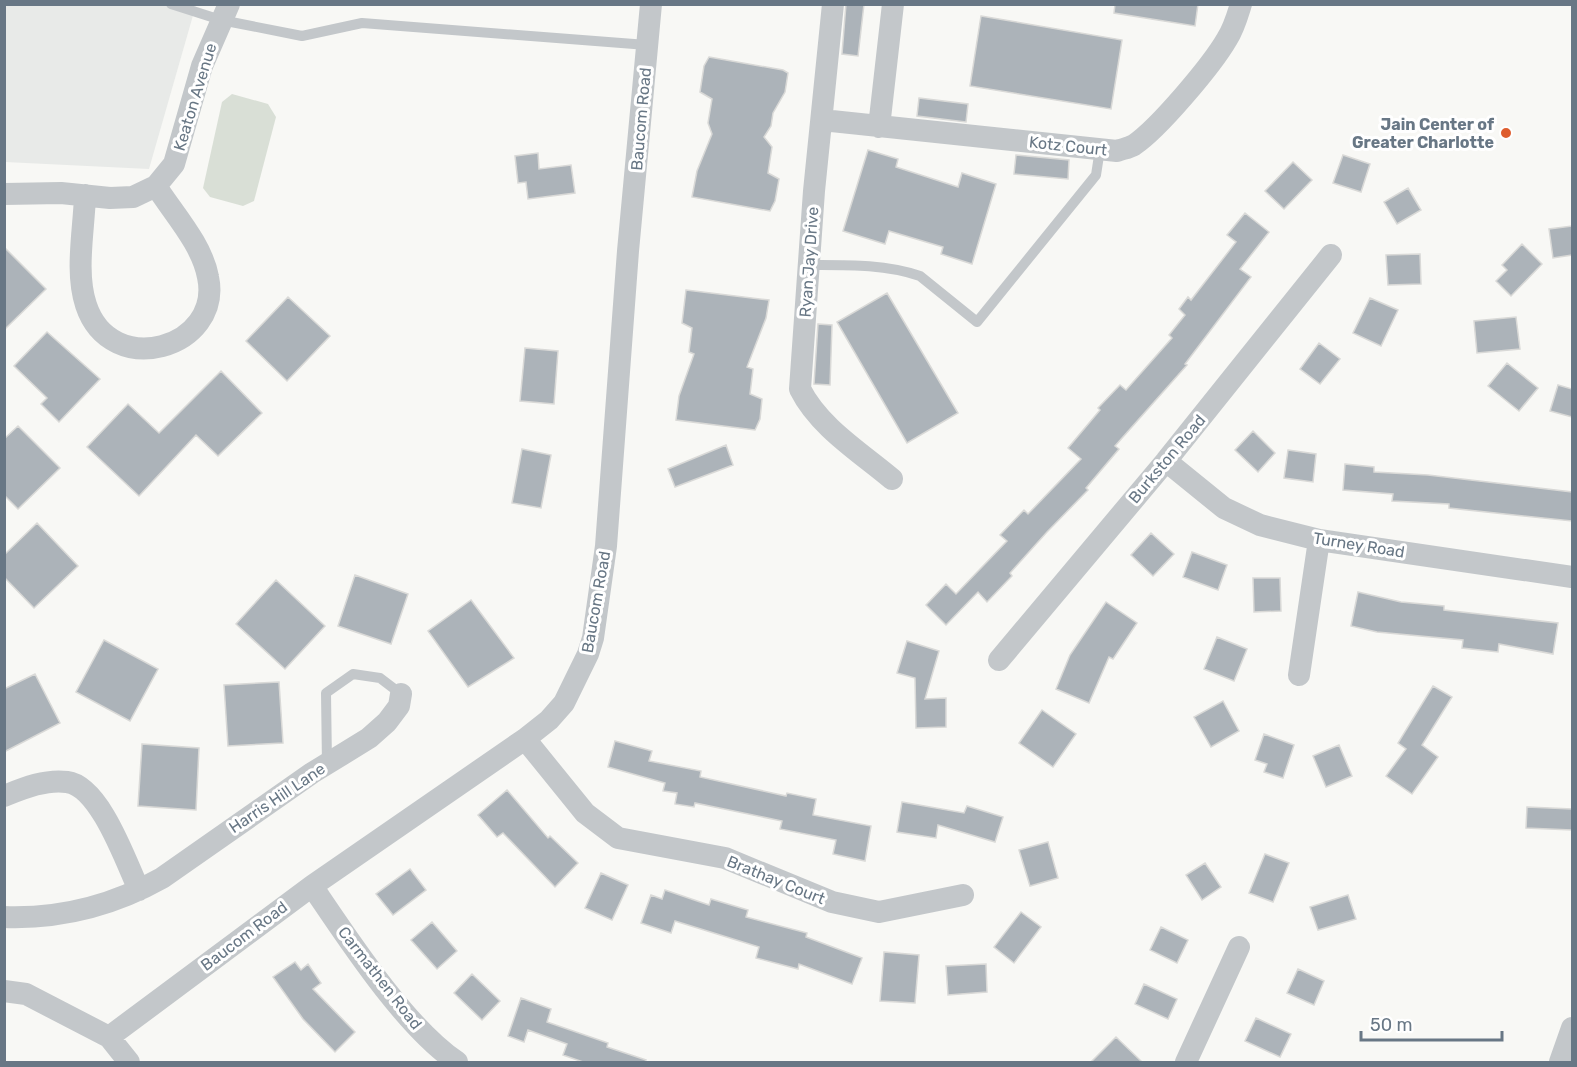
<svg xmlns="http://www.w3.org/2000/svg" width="1577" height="1067" font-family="Rubik,sans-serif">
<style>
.built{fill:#e8eae8}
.green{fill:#d9dfd6}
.building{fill:#acb3b9;stroke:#d9d9d7;stroke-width:1.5}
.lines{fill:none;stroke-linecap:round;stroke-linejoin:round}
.lane{stroke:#c3c7ca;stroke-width:10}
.street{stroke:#c3c7ca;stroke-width:22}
.poi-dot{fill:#de5d2e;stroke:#fff;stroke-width:2}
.labels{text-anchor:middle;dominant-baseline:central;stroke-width:6;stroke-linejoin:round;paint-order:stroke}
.street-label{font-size:16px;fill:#687785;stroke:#fff}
.poi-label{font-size:16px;font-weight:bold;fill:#687785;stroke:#fff;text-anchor:end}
</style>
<rect width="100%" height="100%" fill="#f8f8f5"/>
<!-- built -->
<path class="built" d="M5,5h191l-47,164 -144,-7z"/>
<!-- green -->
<path class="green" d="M232,94l36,10 8,13 -22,84 -11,5 -33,-9 -7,-9 19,-86z"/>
<!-- building -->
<path class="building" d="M846,4h18l-6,52 -16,-2z
M1115,4h83l-3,22 -81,-13z
M981,16l141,24 -11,69 -141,-23z
M709,57l74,13 5,3 -3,19 -12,21 -2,13 -7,11 8,10 -4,26 11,6 -4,22 -5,10 -78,-14 5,-26 15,-37 -4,-11 4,-24 -12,-7 4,-26z
M919,98l49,6 -2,18 -49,-6z
M868,150l30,9 -2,8 62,20 4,-14 34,11 -24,80 -31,-10 2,-7 -54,-16 -4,13 -42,-13z
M538,153l1,16 32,-4 4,28 -47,6 -2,-17 -8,1 -3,-27z
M1016,155l53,5 -1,19 -54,-5z
M1343,155l27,9 -9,28 -28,-9z
M1293,162l19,18 -28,29 -19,-18z
M1408,188l13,22 -24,14 -13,-22z
M1245,213l24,19 -29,37 11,8 -66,87 2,1 -72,81 4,3 -33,39 2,2 -41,42 -37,41 2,3 -25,26 -9,-10 -32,33 -20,-20 20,-21 10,10 51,-53 -7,-6 24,-25 4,4 53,-55 -13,-11 32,-38 -2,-2 22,-23 6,5 46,-52 -3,-3 16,-20 -6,-6 9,-12 3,3 45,-58 -9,-7z
M1572,226v29l-19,3 -4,-29z
M1522,244l20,20 -31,32 -15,-15 11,-11 -5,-5z
M4,247l42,42 -42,41z
M1420,254l1,30 -33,1 -2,-30z
M686,290l83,10 -3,18 -19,49 6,2 -3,25 12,5 -2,20 -5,11 -79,-10 3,-24 15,-42 -5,-2 3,-24 -10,-5z
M887,293l71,120 -51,30 -70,-121z
M288,297l42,39 -43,45 -41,-40z
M1370,298l28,12 -17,36 -28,-13z
M1516,317l4,32 -43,4 -3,-32z
M818,324l14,1 -2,60 -16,-1z
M47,332l53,47 -41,43 -18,-18 6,-6 -33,-32z
M1319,343l21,16 -20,25 -20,-15z
M525,348l33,3 -4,53 -34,-3z
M1507,363l31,25 -19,23 -31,-25z
M221,371l41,42 -44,43 -22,-21 -57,61 -52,-49 41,-43 31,29z
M1558,385l14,4v28l-22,-6z
M18,426l42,42 -42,41 -14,-14v-56z
M1253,431l22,22 -17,19 -23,-22z
M726,445l7,20 -58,22 -7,-18z
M522,449l29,6 -10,53 -29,-5z
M1288,450l28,4 -3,28 -29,-4z
M1345,464l29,3v5l54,3 144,17v29l-123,-13v-4l-57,-3 1,-7 -50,-4z
M37,523l41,43 -44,42 -30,-31v-22z
M1151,533l23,21 -21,22 -22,-21z
M1192,552l35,13 -9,25 -35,-13z
M355,575l53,19 -17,50 -53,-18z
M1253,578h27l1,33 -27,1z
M276,580l49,46 -40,43 -49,-45z
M1358,592l43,10 43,4v4l114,13 -5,31 -54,-10 -1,8 -36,-4 1,-8 -86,-8 -26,-6z
M471,600l43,58 -46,29 -40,-56z
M1106,602l31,21 -24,36 -4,-2 -20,46 -33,-14 14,-34z
M1217,637l30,12 -13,32 -30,-12z
M104,640l54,29 -28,52 -54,-29z
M907,641l32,10 -14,48 21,-1v29l-30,1 -1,-50 -18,-5z
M35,674l25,49 -56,29v-63z
M279,682l4,61 -55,3 -4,-61z
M1433,686l19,11 -30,48 16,12 -26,37 -26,-18 20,-27 -8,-6z
M1223,701l16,30 -28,16 -17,-30z
M1042,710l34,24 -23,33 -34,-24z
M1264,734l30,11 -11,33 -19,-6 3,-8 -12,-4z
M615,741l37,10 -3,10 52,10 -1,6 86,19 1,-3 29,6 -3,16 58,11 -6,35 -32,-7 3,-14 -56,-11 2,-8 -87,-18 -1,4 -19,-3 2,-11 -14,-2 2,-8 -57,-16z
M142,744l57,4 -3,62 -58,-4z
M1339,745l13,31 -26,11 -13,-31z
M507,790l41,48 2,-2 28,27 -23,24 -52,-54 -6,4 -19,-22z
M902,802l62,11 3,-7 36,11 -8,25 -57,-17 -2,13 -39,-6z
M1527,807l45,2v21l-46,-2z
M1048,842l10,36 -28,8 -11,-36z
M1265,854l24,9 -16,39 -24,-9z
M1205,863l16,24 -19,13 -16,-25z
M410,869l16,21 -33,25 -17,-21z
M601,873l27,12 -16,35 -27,-12z
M665,890l44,15 2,-6 37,11 -2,7 61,16 -1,4 56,21 -10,26 -53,-20 -1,5 -42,-11 3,-11 -84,-26 -4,12 -30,-10 10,-28 11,4z
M1348,895l8,24 -38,11 -8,-23z
M1021,912l20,15 -27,36 -20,-16z
M432,922l25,29 -20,18 -26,-29z
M1161,927l27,13 -11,23 -27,-13z
M884,952l35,3 -4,48 -35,-2z
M295,962l6,8 7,-6 13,19 -8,6 42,43 -20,20 -32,-33 -30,-42z
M986,964l1,28 -39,3 -2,-29z
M1298,969l26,12 -10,24 -27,-12z
M472,974l28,27 -18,19 -28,-27z
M1144,984l33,15 -9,20 -33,-15z
M521,998l30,11 -4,13 61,21 -1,4 39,13 -1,2h-62l-20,-7 4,-11 -39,-14 -4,12 -16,-6z
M1256,1018l35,16 -11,23 -35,-16z
M1116,1037l26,25h-51z"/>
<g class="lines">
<!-- lane -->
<path class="lane" d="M171,4l50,16 81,16 60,-13 285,22
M810,265c36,0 75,-1 110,11l57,46 119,-147 4,-26
M327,764l-1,-71 27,-19 27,4 21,16"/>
<!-- street -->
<path class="street" d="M833,4l-19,187 -14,198c19,38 60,63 92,90
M822,120l295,31c5,-2 12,-3 17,-6 25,-17 78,-80 93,-106 7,-11 10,-22 14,-35
M879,127l14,-123
M4,194l57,-1 49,5 23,-1 23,-11 18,-22 28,-98 27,-62
M85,195c-1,35 -10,77 1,110 25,76 137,43 122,-28 -6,-33 -35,-64 -52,-91
M1166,461l58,47 36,17 59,15 253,37
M999,660l167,-199 165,-206
M1299,675l20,-135
M525,739l60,74 33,25 107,20 107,44 47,10 84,-17
M4,796c20,-8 42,-17 63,-14 33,4 59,80 72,108
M312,886c36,53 93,141 145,176
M4,917c56,2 110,-12 158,-39l150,-105 57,-35 18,-16 12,-16 2,-12
M4,991l22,3 83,43 20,25
M109,1037l203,-151 213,-147 24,-19 15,-17 24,-49 5,-16 13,-92 22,-295 23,-247
M1186,1062l53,-115
M1560,1062l12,-34"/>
</g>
<!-- markers -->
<circle class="poi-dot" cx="1506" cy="133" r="6"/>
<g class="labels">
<!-- street labels -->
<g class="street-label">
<text transform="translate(195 97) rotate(-73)">Keaton Avenue</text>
<text transform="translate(641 119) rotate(-85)">Baucom Road</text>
<text transform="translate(1068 146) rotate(6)">Kotz Court</text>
<text transform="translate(809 262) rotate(-86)">Ryan Jay Drive</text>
<text transform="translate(1167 459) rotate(-50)">Burkston Road</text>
<text transform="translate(1359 545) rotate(9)">Turney Road</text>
<text transform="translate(596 602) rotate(-80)">Baucom Road</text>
<text transform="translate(277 798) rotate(-34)">Harris Hill Lane</text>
<text transform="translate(776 880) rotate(22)">Brathay Court</text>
<text transform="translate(244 936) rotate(-37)">Baucom Road</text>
<text transform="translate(380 978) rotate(52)">Carmathen Road</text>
</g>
<!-- poi labels -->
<g class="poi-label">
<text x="1494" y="124">Jain Center of<tspan x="1494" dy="18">Greater Charlotte</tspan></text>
</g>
</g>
<!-- border -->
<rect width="1577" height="1067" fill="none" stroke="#687785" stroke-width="12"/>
<!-- scale -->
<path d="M1361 1031v9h141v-9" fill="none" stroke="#687785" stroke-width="3"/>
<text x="1370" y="1031" font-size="18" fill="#687785" stroke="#ffffff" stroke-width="4.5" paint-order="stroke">50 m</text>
</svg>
